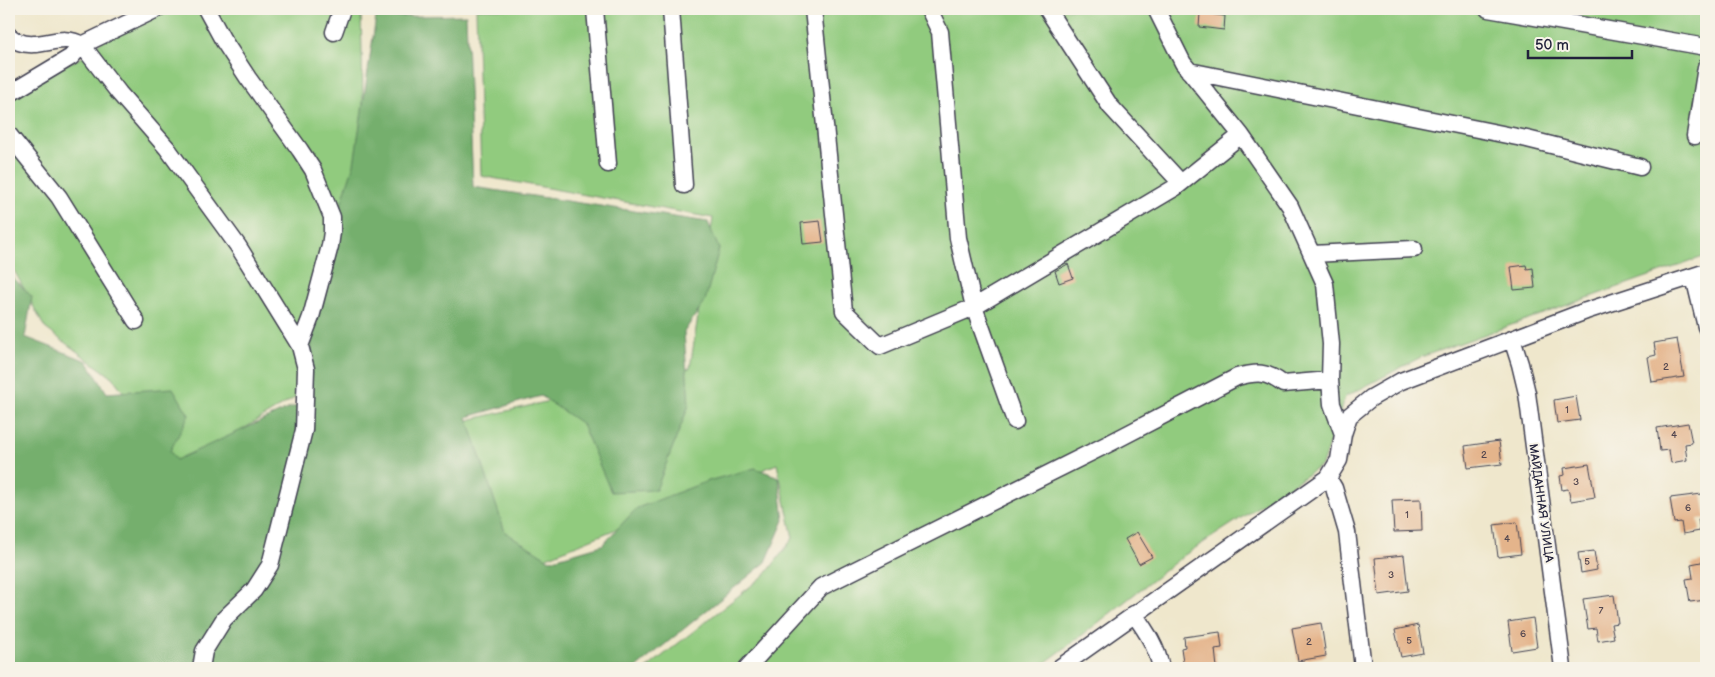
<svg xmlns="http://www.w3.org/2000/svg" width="1715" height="677" font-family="'Balsamiq Sans',sans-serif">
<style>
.green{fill:#91cb7e;stroke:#5a765c}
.forest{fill:#74af6d;stroke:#4b6854}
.building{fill:#e4b48b}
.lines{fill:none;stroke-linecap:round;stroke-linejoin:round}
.minor-casing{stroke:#414051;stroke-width:19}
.minor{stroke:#fff;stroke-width:16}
.labels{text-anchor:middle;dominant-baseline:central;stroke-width:4;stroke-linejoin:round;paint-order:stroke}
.number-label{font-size:10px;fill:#52464f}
.street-label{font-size:12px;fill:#22223b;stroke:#f7f3e8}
</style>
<rect width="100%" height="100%" fill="#f7f3e8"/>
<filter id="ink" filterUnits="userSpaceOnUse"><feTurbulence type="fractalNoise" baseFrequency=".02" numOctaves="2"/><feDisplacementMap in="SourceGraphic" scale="10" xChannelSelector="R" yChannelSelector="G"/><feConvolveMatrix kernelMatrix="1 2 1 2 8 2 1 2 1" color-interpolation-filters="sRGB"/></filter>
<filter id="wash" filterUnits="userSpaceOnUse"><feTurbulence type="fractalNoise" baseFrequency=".0096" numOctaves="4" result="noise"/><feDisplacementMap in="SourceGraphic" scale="20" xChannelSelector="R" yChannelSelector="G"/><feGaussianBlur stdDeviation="1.12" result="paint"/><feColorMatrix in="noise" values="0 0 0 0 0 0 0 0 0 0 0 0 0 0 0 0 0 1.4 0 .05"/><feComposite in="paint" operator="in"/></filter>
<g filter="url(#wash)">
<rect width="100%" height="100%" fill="#efe7cc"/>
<!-- green -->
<path class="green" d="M171,9h196l-6,1 4,169 -54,209 -132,80 -66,-90 -68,-50 -36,-67v-174l74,-30 23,-20z
M476,9h1230v247l-285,101 -76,40 -23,68 -139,91 -98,77 -47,35h-391l119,-94 27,-36 -16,-74 -267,108 -50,-150 230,-54 23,-150 -232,-42z"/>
<!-- forest -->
<path class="forest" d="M466,15l7,172 235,35 11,27 -14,52 -21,31 5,73 -33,85 -45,2 -29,-68 -41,-28 -74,21 38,115 45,28 52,-15 35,-37 71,-27 47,-13 24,9 5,43 -18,42 -130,106h-627v-395l23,24 -7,40 62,24 20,32 66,-5 16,27 -19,36 6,9 116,-53 18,-1 2,-75 -2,-32 44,-135 22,-147z"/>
<g id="blocks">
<!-- building -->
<path class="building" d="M1200,13l25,3 -1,14 -25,-3z
M820,221l3,21 -20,2 -2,-21z
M1068,264l5,14 -14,5 -4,-12z
M1526,265l1,4 6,-1 2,20 -21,2 -3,-23z
M1677,339l7,38 -32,5 -4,-25 8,-2 -2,-12z
M1576,396l4,24 -23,3 -3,-23z
M1688,423l4,20 -7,1 2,16 -16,3 -2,-13 -9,1 -3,-23z
M1499,441l3,23 -34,4 -3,-22z
M1589,464l6,33 -24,4 -3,-12 -6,1 -2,-14 5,-1 -1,-7z
M1702,494l4,24 -8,1 2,12 -17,3 -2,-12 -7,1 -4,-25z
M1421,499l1,32 -28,1 -2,-32z
M1517,522l4,32 -23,3 -4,-32z
M1137,532l15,25 -13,7 -14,-25z
M1594,551l3,19 -16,3 -3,-20z
M1404,555l4,36 -29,4 -4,-37z
M1706,561v39l-16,2 -4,-23 7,-1 -2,-14z
M1614,595l4,28 -7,1 3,14 -16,3 -2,-13 -8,1 -5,-30z
M1533,618l4,29 -25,4 -4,-29z
M1321,623l5,33 -28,5 -6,-33z
M1418,625l5,28 -22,4 -6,-27z
M1220,632l2,16 -7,1 2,19h-33l-3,-20 4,-1 -1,-10z"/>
</g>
</g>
<g filter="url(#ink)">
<use href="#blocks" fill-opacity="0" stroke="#414051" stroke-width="1"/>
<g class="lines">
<defs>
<path id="minor" d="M157,9l-75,36 37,48 48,55 71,98 62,100 6,23 -2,61 -34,135 -16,25 -30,29 -20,32 -3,17
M206,9l17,31 25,38 52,72 13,20 19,47v15l-2,14 -19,71 -11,29
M595,9l13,155
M671,9l13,176
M813,9l31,302 36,35 94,-39 -16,-69 -18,-206 -11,-23
M1047,9l63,97 71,77
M1156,9l27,54 58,72 49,71 35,78 6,60 -1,36 2,24 11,30
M1488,9l218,38
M334,32l8,-23
M9,36c3,2 7,5 10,6 21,8 43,-10 63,3l-11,12 -62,37
M1189,71l338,68 113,28
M9,135l50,62 77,124
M1695,136l11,-69
M1312,254l102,-5
M1694,277l12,50
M1512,339l8,25 7,29 36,275
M1015,421l-41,-114 202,-120 65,-52
M1328,478l6,10 13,44 16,136
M1134,614c12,17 23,33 27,54
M747,668l74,-81 291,-145 125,-65c20,-5 29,-6 46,7l47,-4
M1059,668l269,-190 11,-18 4,-26 6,-18 22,-18 30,-17 185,-70 120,-39"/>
</defs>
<!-- minor casing -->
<use href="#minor" class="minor-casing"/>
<!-- minor -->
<use href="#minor" class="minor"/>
</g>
</g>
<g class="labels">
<!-- number labels -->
<g class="number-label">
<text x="1666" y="367">2</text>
<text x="1567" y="410">1</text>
<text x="1674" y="435">4</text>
<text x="1484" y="455">2</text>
<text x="1576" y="482">3</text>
<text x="1688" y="508">6</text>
<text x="1407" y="515">1</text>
<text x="1507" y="539">4</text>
<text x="1587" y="562">5</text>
<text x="1391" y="575">3</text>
<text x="1601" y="611">7</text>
<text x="1523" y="634">6</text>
<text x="1409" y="641">5</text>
<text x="1309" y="642">2</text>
</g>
<!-- street labels -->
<g class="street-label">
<text transform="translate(1541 503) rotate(82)">МАЙДАННАЯ УЛИЦА</text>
</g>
</g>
<!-- margin -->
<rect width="1715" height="677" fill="none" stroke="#f7f3e8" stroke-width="30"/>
<!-- scale -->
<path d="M1528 50v8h104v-8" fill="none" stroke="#22223b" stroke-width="2.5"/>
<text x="1535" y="50" font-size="15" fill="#22223b" stroke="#f7f3e8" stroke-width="4" paint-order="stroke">50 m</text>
</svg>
